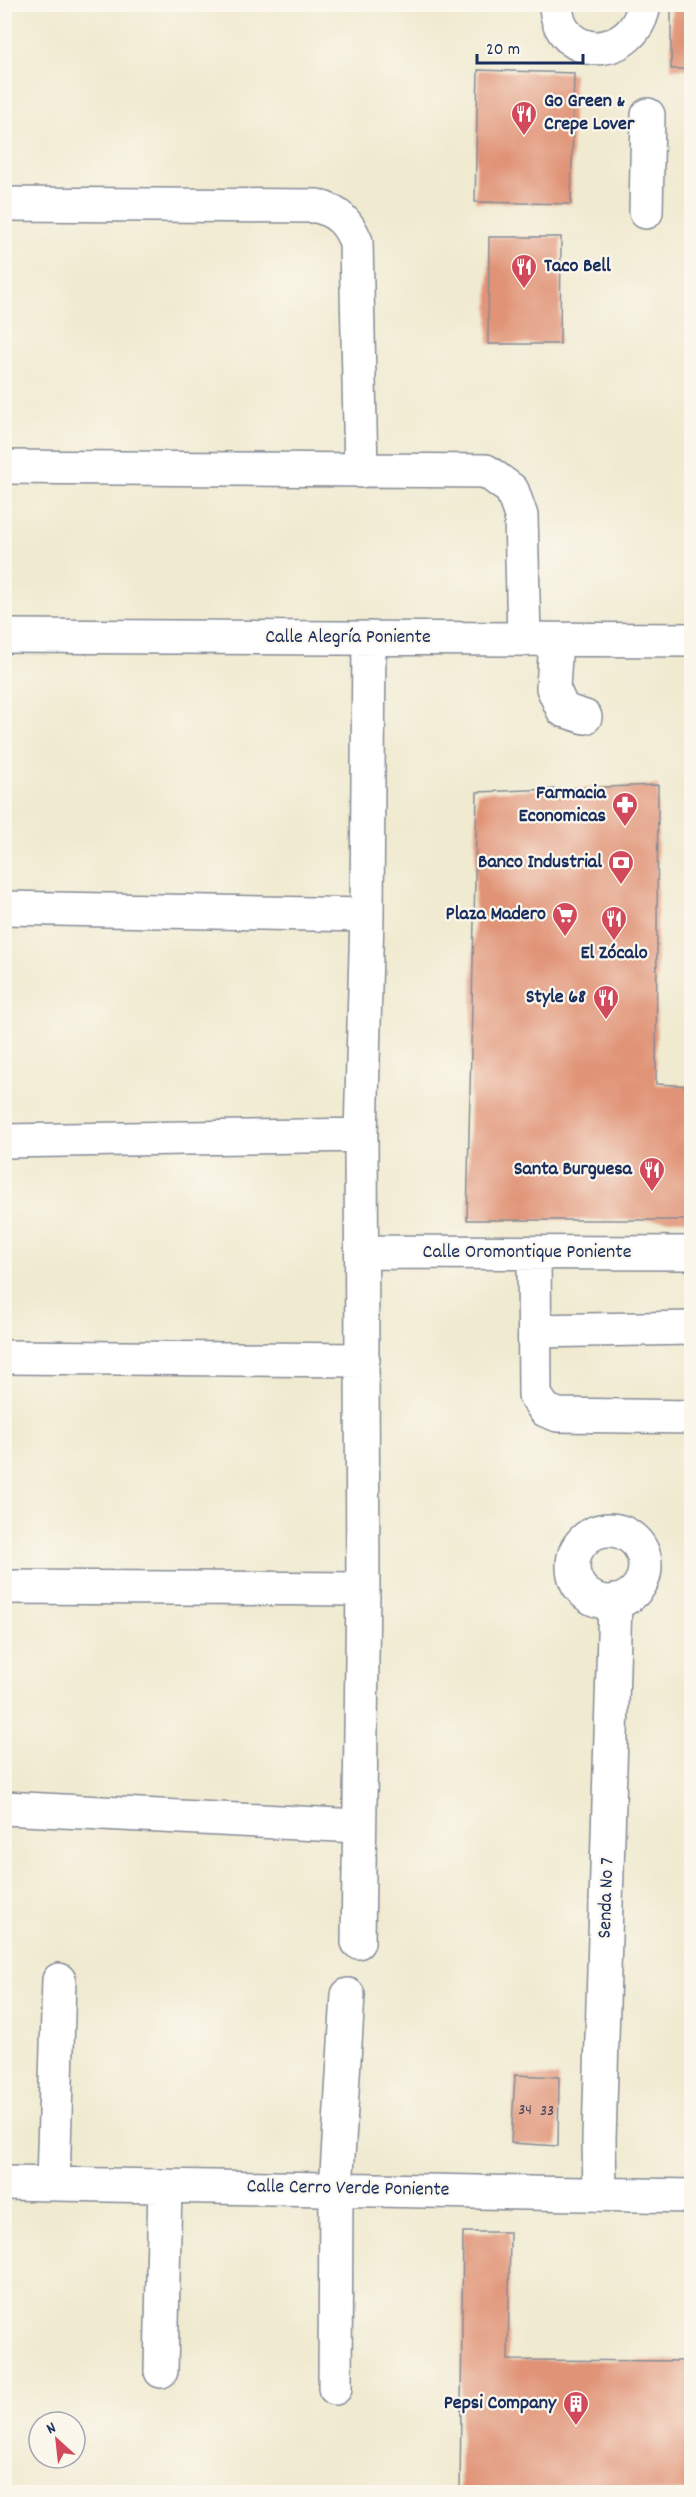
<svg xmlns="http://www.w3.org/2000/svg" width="696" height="2497" font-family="Dekko,sans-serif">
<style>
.building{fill:#e09376}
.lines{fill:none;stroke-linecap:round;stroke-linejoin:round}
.minor-casing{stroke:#868c97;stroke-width:36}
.minor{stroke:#fff;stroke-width:33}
.labels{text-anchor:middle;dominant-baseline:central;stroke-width:4.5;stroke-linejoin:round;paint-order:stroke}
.number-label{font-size:16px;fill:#4c4864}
.poi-label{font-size:20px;font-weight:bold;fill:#1b2f5e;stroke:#fbf7ec;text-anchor:end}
.street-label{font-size:20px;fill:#1b2f5e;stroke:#fbf7ec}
</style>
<rect width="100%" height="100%" fill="#fbf7ec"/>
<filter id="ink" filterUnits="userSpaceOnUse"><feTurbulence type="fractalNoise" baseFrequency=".0167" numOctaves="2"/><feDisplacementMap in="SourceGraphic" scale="12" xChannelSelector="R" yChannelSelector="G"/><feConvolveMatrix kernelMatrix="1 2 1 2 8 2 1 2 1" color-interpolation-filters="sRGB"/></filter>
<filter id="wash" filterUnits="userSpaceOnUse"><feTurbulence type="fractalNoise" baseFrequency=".008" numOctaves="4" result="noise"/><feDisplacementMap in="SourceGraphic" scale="24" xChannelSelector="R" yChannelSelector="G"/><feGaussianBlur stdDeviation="1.35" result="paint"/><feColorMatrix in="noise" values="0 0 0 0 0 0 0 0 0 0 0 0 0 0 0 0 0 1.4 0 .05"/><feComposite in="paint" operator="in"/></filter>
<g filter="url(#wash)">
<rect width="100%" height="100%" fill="#f0ead0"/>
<g id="blocks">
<!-- building -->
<path class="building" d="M671,5h21v64h-21z
M478,70l96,3 -3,131 -96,-2z
M489,237h72l-1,107h-72z
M658,785l-2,299 36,2v134h-225l10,-428z
M515,2075l44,2 -1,69 -47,-3z
M463,2232h47l-2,128 184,1v131h-232z"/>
</g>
</g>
<g filter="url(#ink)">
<use href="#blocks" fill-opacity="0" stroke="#868c97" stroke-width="1.5"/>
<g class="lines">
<defs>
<path id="minor" d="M556,4c1,60 80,57 88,0
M4,204l313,2c21,6 31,16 39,36l5,229
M646,212l2,-97
M4,467l482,4 26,19 9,26 3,122
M4,636l688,4
M556,640l-3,48 10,22 22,7
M4,908l363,7
M4,1141l357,-6
M362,1252l330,1
M534,1253l1,142 10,15 13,5 134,2
M535,1331l157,-3
M4,1357l359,3
M573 1566a36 36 0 1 1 72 0a36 36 0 1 1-72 0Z
M4,1587l359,2
M4,1808l354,18
M358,1942l5,-353 -2,-454 6,-220 2,-277
M4,2183l688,13
M53,2183l6,-203
M600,2194l-1,-55 16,-538
M161,2371l4,-185
M335,2388l1,-199 12,-194"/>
</defs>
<!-- minor casing -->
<use href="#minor" class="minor-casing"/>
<!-- minor -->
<use href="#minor" class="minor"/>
</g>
</g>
<!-- icons -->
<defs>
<symbol id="restaurant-pin" viewBox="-11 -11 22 30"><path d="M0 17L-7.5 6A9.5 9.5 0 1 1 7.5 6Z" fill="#d1495b" stroke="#fbf7ec"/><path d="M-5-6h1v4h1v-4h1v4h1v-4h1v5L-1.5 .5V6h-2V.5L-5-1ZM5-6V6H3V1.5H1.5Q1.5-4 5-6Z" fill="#fff"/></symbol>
<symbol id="pharmacy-pin" viewBox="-11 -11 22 30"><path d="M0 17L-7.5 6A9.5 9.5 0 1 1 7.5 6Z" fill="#d1495b" stroke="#fbf7ec"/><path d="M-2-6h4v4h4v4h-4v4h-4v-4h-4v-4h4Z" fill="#fff"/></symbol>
<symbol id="bank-pin" viewBox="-11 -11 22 30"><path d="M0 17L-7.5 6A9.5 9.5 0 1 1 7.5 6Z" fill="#d1495b" stroke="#fbf7ec"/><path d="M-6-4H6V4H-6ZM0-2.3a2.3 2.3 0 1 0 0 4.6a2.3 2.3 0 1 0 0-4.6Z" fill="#fff"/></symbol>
<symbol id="supermarket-pin" viewBox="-11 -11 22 30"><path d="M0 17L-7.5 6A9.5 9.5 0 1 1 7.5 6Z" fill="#d1495b" stroke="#fbf7ec"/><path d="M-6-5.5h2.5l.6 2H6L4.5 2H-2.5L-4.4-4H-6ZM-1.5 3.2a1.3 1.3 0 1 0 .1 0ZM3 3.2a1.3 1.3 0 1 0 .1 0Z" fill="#fff"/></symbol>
<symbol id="building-pin" viewBox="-11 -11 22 30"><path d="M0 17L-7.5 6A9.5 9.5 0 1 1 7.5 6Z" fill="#d1495b" stroke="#fbf7ec"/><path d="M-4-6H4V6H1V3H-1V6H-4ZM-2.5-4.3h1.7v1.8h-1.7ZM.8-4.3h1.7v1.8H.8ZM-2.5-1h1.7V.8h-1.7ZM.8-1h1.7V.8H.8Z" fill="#fff"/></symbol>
</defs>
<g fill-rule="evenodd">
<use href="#restaurant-pin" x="509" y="99" width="30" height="40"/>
<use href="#restaurant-pin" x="509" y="252" width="30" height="40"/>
<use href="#pharmacy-pin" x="610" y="790" width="30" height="40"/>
<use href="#bank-pin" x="606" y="848" width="30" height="40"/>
<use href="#supermarket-pin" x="550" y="900" width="30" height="40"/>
<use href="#restaurant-pin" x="599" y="904" width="30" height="40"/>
<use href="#restaurant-pin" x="591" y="983" width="30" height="40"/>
<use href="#restaurant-pin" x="637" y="1155" width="30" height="40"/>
<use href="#building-pin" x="561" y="2389" width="30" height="40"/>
</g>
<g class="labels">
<!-- number labels -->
<g class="number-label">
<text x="525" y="2110">34</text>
<text x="547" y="2111">33</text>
</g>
<!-- poi labels -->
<g class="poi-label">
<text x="544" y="102" text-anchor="start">Go Green &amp;<tspan x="544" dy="23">Crepe Lover</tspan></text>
<text x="544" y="267" text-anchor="start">Taco Bell</text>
<text x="606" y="794">Farmacia<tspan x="606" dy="23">Economicas</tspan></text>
<text x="602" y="863">Banco Industrial</text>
<text x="546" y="915">Plaza Madero</text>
<text x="614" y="954" text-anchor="middle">El Zócalo</text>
<text x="586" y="998">Style 68</text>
<text x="632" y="1170">Santa Burguesa</text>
<text x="556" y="2404">Pepsi Company</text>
</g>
<!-- street labels -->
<g class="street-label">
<text x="348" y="638">Calle Alegría Poniente</text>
<text x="527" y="1253">Calle Oromontique Poniente</text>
<text transform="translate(607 1898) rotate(-88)">Senda No 7</text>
<text transform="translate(348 2189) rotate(1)">Calle Cerro Verde Poniente</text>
</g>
</g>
<!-- margin -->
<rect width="696" height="2497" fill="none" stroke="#fbf7ec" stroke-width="24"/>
<!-- north arrow -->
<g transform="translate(57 2440) rotate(333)"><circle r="28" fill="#fbf7ec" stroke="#a1a7b3" stroke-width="1.5"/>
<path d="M0-4.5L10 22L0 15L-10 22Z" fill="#d1495b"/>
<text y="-9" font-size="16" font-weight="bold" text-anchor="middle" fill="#1b2f5e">N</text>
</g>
<!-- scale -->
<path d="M477 54v9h106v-9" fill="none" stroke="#1b2f5e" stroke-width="3"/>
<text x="486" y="54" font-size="18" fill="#1b2f5e" stroke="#fbf7ec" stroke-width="4.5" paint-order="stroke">20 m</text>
</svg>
